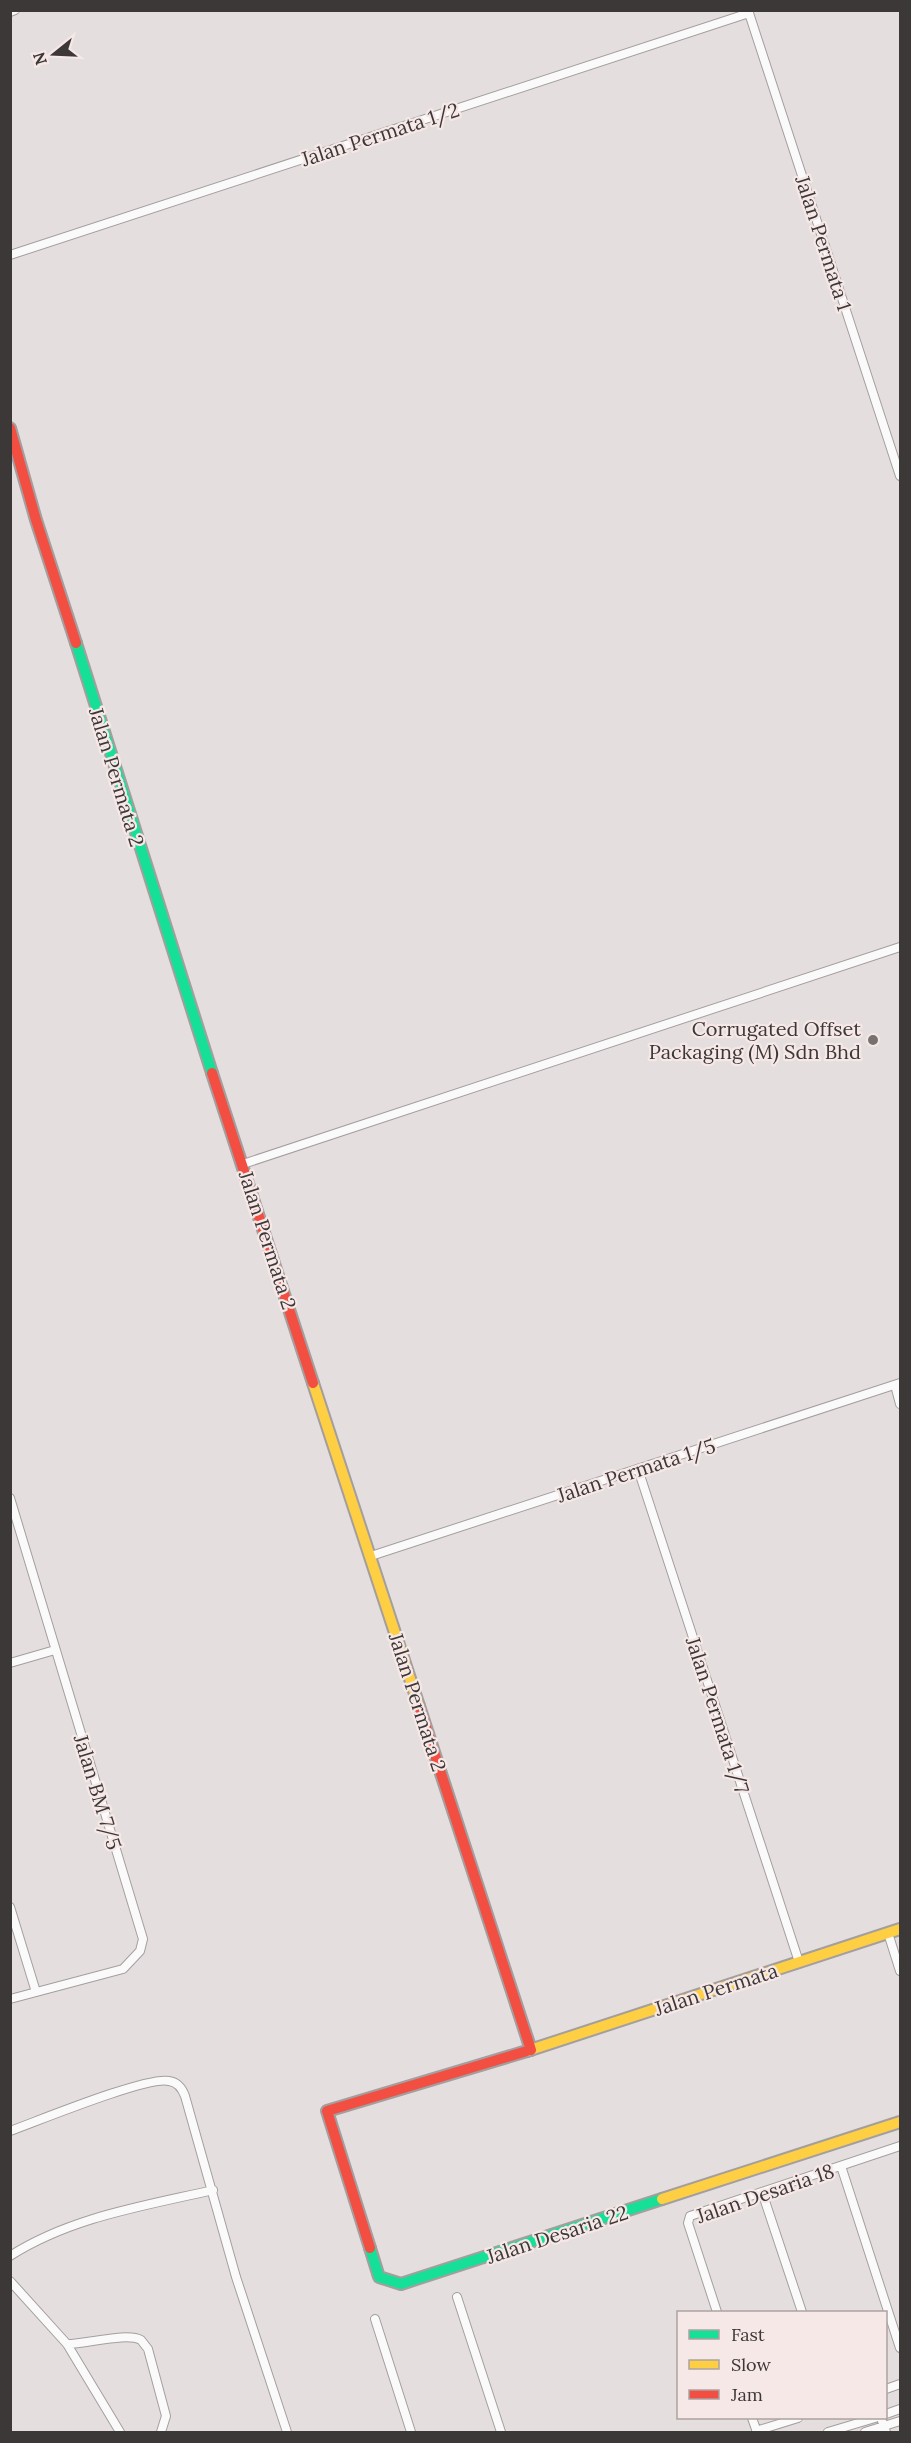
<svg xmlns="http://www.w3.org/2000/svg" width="911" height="2443" font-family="Lora,serif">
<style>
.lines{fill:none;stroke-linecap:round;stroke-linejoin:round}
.street-casing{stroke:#a49f9e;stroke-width:10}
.fast-casing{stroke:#a49f9e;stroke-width:14}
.slow-casing{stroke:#a49f9e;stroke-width:14}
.jam-casing{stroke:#a49f9e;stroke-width:14}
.street{stroke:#fbfafa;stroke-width:8}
.fast{stroke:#16e098;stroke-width:10}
.slow{stroke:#ffcf43;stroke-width:10}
.jam{stroke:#f24e42;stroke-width:10}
.poi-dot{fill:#777272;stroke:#f6e8e7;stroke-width:2}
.labels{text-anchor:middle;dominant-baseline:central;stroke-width:4.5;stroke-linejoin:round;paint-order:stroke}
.street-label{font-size:20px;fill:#3d3838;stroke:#f6e8e7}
.poi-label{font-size:20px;fill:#3d3838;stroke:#f6e8e7;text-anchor:end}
</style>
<rect width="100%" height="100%" fill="#e4dede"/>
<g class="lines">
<defs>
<path id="street" d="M748,10l152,466
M10,12l5,-2
M10,255l739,-242
M243,1164l657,-217
M895,1385l5,19
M638,1469l161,493
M10,1498l133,441 -3,12 -17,18 -113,30
M371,1556l529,-173
M10,1663l45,-13
M10,1907l26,85
M888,1933l12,38
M10,2131c28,-10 137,-55 159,-50 8,1 13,7 16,15l51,181 51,155
M841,2166l59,182
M762,2192l40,120
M10,2256c61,-39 134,-50 203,-66
M10,2281l57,63 53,88
M457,2297l44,135
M717,2312l-29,-89 2,-7 210,-70
M375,2319l36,113
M67,2344c20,0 60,-12 74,-4l7,9 18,67 -5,16
M886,2389l14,-5
M886,2414l14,-5
M752,2418l5,14
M881,2418l5,14
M756,2431l42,-13
M828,2432l47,-14
M865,2432l35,-11"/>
<path id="fast" d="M76,643l136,430
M370,2248l9,29 22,7 261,-85"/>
<path id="slow" d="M313,1383l106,323
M527,2051l373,-122
M662,2199l238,-77"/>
<path id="jam" d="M10,428l26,92 40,123
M212,1073l101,310
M419,1706l112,344
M370,2248l-43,-137 200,-60"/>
</defs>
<!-- street casing -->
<use href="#street" class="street-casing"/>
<!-- fast casing -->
<use href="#fast" class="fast-casing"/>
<!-- slow casing -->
<use href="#slow" class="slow-casing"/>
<!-- jam casing -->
<use href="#jam" class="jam-casing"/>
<!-- street -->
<use href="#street" class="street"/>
<!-- fast -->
<use href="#fast" class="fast"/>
<!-- slow -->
<use href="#slow" class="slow"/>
<!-- jam -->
<use href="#jam" class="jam"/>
</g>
<!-- markers -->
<circle class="poi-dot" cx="873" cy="1040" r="6"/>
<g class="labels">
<!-- street labels -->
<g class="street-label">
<text transform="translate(380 134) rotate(-18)">Jalan Permata 1/2</text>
<text transform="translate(824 243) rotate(72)">Jalan Permata 1</text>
<text transform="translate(117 777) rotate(73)">Jalan Permata 2</text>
<text transform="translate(268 1240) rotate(72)">Jalan Permata 2</text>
<text transform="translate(636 1470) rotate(-18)">Jalan Permata 1/5</text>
<text transform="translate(418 1702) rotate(72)">Jalan Permata 2</text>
<text transform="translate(718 1715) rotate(72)">Jalan Permata 1/7</text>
<text transform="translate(98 1792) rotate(73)">Jalan BM 7/5</text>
<text transform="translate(716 1989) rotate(-18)">Jalan Permata</text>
<text transform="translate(765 2193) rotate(-19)">Jalan Desaria 18</text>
<text transform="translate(557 2234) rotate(-18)">Jalan Desaria 22</text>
</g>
<!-- poi labels -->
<g class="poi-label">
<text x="861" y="1028">Corrugated Offset<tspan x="861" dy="23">Packaging (M) Sdn Bhd</tspan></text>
</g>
</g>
<!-- border -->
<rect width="911" height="2443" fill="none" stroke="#3d3838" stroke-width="24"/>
<!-- legend -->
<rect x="677" y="2311" width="210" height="108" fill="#f6e8e7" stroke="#aca2a1" stroke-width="1.5"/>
<rect x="689" y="2330" width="30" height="9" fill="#16e098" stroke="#aca2a1" stroke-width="1.5"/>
<text x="731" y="2341" font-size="18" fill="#3d3838">Fast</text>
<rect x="689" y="2360" width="30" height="9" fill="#ffcf43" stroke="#aca2a1" stroke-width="1.5"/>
<text x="731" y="2371" font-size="18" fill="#3d3838">Slow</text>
<rect x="689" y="2390" width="30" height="9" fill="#f24e42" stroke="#aca2a1" stroke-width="1.5"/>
<text x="731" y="2401" font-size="18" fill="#3d3838">Jam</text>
<!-- north arrow -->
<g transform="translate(54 54) rotate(252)" stroke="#f6e8e7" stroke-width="4.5" paint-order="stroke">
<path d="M0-4.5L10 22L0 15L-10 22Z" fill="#3d3838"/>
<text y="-9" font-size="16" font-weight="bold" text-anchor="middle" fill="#3d3838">N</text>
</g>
</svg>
